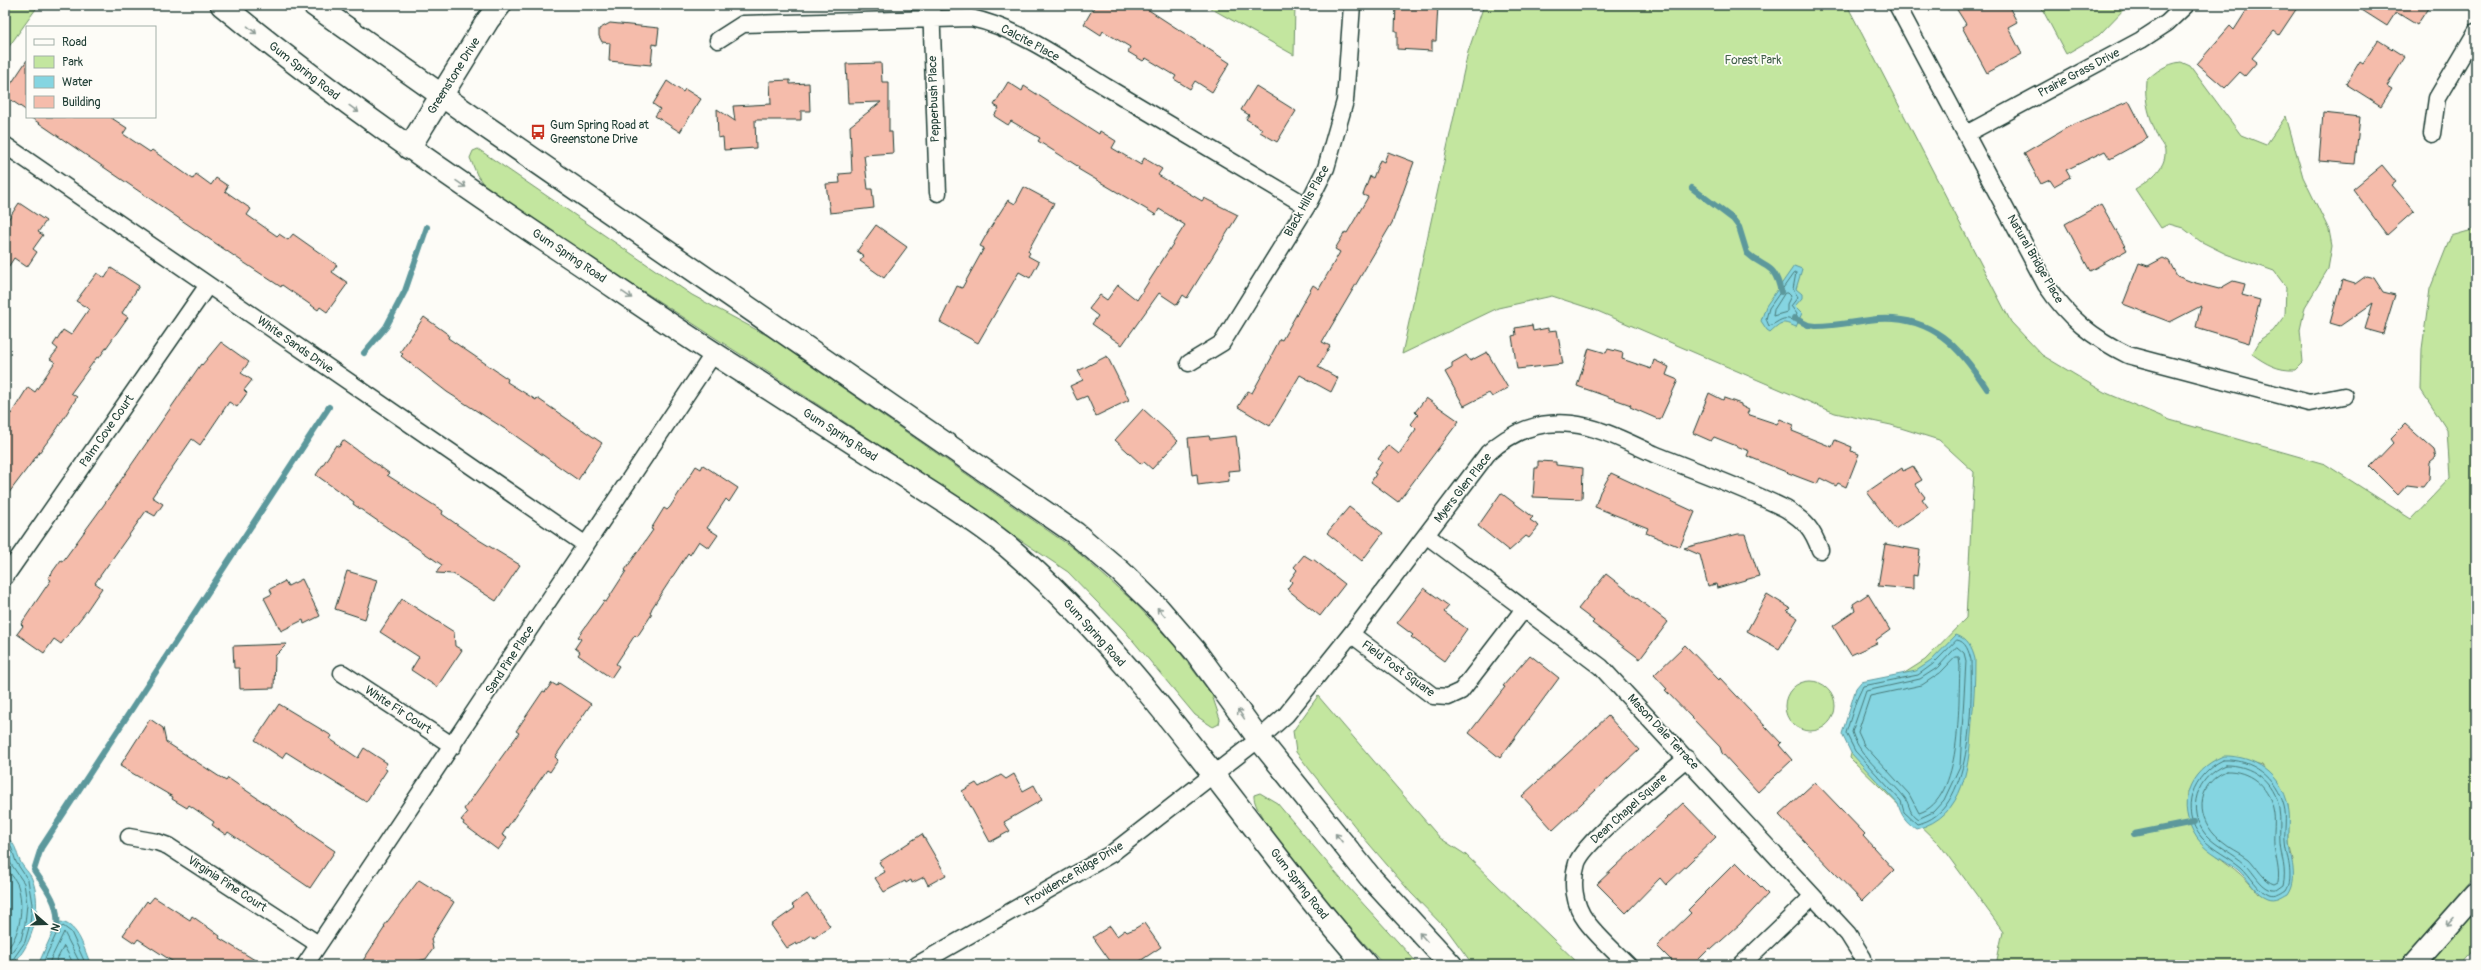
<svg xmlns="http://www.w3.org/2000/svg" width="2481" height="970" font-family="Pangolin,sans-serif">
<style>
.green{fill:#c3e69f;stroke:#71926a;fill-rule:evenodd}
.water{fill:#85d5e1;stroke:#5c989c}
.lines{fill:none;stroke-linecap:round;stroke-linejoin:round}
.shore{stroke:#487a79;stroke-width:1}
.stream{stroke:#5c989c;stroke-width:6}
.building{fill:#f5bcab;stroke:#1f3d34}
.street-casing{stroke:#1f3d34;stroke-width:19}
.secondary-casing{stroke:#1f3d34;stroke-width:25}
.street{stroke:#fdfcf7;stroke-width:16}
.secondary{stroke:#fdfcf7;stroke-width:22}
.oneway{stroke:#8e9c96}
.labels{text-anchor:middle;dominant-baseline:central;stroke-width:3.5;stroke-linejoin:round;paint-order:stroke}
.street-label{font-size:12px;fill:#1f3d34;stroke:#fdfcf7}
.park-label{font-size:12px;fill:#405f49;stroke:#fdfcf7}
.poi-label{font-size:12px;fill:#1f3d34;stroke:#fdfcf7;text-anchor:start}
</style>
<rect width="100%" height="100%" fill="#fdfcf7"/>
<filter id="ink" filterUnits="userSpaceOnUse"><feTurbulence type="fractalNoise" baseFrequency=".025" numOctaves="2"/><feDisplacementMap in="SourceGraphic" scale="8" xChannelSelector="R" yChannelSelector="G"/><feConvolveMatrix kernelMatrix="1 2 1 2 8 2 1 2 1" color-interpolation-filters="sRGB"/></filter>
<g filter="url(#ink)">
<!-- green -->
<path class="green" d="M5,5l33,1 -33,46z
M1205,5h90l-1,50z
M1484,5h363l164,317 31,33 62,37 66,28 155,44 86,55 39,-41 -3,-48 -26,-40 1,-41 8,-60 21,-53 25,-7v646l-79,90h-401l7,-34 -63,-86 -90,-87 14,-59 61,-39 41,-42 8,-146 -35,-32 -48,-15 -56,-12 -240,-103 -43,-14 -54,12 -96,46 66,-302zM2248,761l14,4 26,40 1,38 4,18 -35,33c-27,-40 -77,-44 -71,-103z
M2040,5h88l-29,30 -33,19z
M2181,62l9,4 51,69 25,10 20,-29 17,61 26,53 3,16 -4,23 -23,38 -5,23 3,32 -8,8c-17,1 -29,-6 -43,-16l9,-15 12,-8 12,-16 1,-28 -12,-16 -48,-17 -26,-13 -17,-13 -14,-4 -8,4 -26,-39c13,-8 31,-20 30,-37 0,-5 -5,-10 -7,-14 -8,-19 -14,-37 -12,-57 10,-10 20,-17 35,-19z
M478,149l214,146 76,41 305,212 62,55 40,43 37,49 8,24 -1,5 -6,3 -18,-12 -71,-85 -56,-58 -228,-153 -197,-128 -13,-5 -144,-98 -9,-13 -7,-17 3,-7z
M1785 706a25 25 0 1 1 50 0a25 25 0 1 1-50 0Z
M1318,696l122,142 26,17 114,110h-107l-25,-34 -37,-38 -47,-55 -54,-68 -14,-18 -3,-21z
M1260,793l17,10 69,82 73,80h-35c-22,-24 -134,-145 -130,-170z
M2476,912v36l-15,17h-32z"/>
<!-- water -->
<path class="water" d="M1794,266l8,3 -6,20 6,5v4l-7,8 7,7 -6,14c-14,-6 -14,-6 -26,5l-3,-2 -6,-9 5,-15z
M1956,635c12,4 16,13 19,24 0,21 -1,41 -3,62 -3,42 -6,96 -56,108 -10,-7 -15,-14 -18,-25l-47,-51 -9,-19 14,-46 5,-6 55,-11 15,-10z
M2223,756c31,-1 59,18 65,50 3,12 0,25 1,37 1,17 10,35 -1,51 -6,3 -12,8 -20,5 -13,-5 -19,-20 -30,-29 -13,-11 -30,-17 -41,-32 -22,-33 -9,-67 26,-82z
M5,835c13,13 9,12 15,26 3,7 10,12 12,18 11,27 1,68 -21,86h-6z
M61,922c18,3 23,28 30,43h-53l17,-38z"/>
<g class="lines">
<!-- shore -->
<path class="shore" d="M1796,273l-3,16 5,8 -7,9 6,8 -3,7c-12,-6 -14,1 -25,5l-3,-7 3,-11 24,-34z
M1785,293h3l3,3 -4,8v8l-14,4 1,-6z
M1957,640c9,1 12,12 14,20 1,44 2,154 -54,164l-13,-12 -3,-11 -46,-50 -9,-18 10,-32 7,-15 55,-11 15,-11z
M1957,647l7,6 2,8 -6,105 -16,34 -11,12 -15,7c-9,-5 -8,-14 -13,-21 -17,-22 -44,-38 -53,-66l14,-41 54,-12 17,-11z
M1956,657h3l1,10c-2,36 3,133 -41,146l-10,-19 -45,-49 -6,-13 12,-36 52,-11 18,-12z
M2223,760c29,-2 54,18 61,46 3,11 0,25 1,36 1,16 10,34 1,48 -6,4 -11,7 -17,5 -12,-5 -18,-19 -28,-28 -13,-11 -27,-16 -39,-29 -24,-28 -9,-64 21,-78z
M2225,765c26,-1 51,17 54,44 2,11 0,23 1,34 1,14 7,27 3,42l-7,5c-13,2 -22,-18 -31,-26 -12,-11 -28,-17 -39,-29 -21,-25 -9,-59 19,-70z
M2226,771c23,-1 42,15 47,37 3,12 0,25 1,37 2,13 6,25 4,37l-4,2c-9,-2 -18,-18 -25,-25 -9,-7 -20,-11 -29,-19 -24,-20 -26,-55 6,-69z
M5,840l6,6 5,16 12,18 4,24 -2,20 -5,18 -16,23
M5,847l6,17 13,19 3,21 -2,20 -4,16 -16,20
M5,865c3,7 11,14 13,21 6,20 3,51 -13,65
M42,965l16,-35 5,-4 8,6 15,33
M48,965l16,-33 17,33
M54,965l10,-19 10,19"/>
<!-- stream -->
<path class="stream" d="M1692,188l41,31 6,8 8,26c19,18 27,8 34,39
M1794,318l14,7 8,1c21,0 41,-5 61,-7 55,-4 83,28 110,70
M364,353l22,-26 19,-36 22,-64
M2134,834l60,-12
M57,932c3,-29 -8,-39 -23,-62l7,-22 288,-441"/>
</g>
<!-- building -->
<path class="building" d="M1095,5h46l89,58 -18,29 -17,-11 -5,8 -16,-10 2,-3 -30,-18 -3,3 -15,-9 2,-5 -27,-16 -2,4 -17,-11z
M1396,5h42l-2,36h-4v10l-35,-2v-18h-2z
M1954,5h54l9,17 -9,5 14,27 -35,19 -25,-46 4,-3z
M2250,5h49l-20,30 -5,-4 -22,27 5,4 -12,14 -5,-4 -15,16 -28,-24 33,-38 4,4z
M2354,5h76l-13,20 -21,-13 -9,14z
M610,23l49,5 -2,17 -4,-1 -2,21 -42,-4 1,-18 -8,-1 -3,-6v-7z
M2378,40l27,17 -18,29 5,3 -11,17 -35,-22 14,-23 3,2z
M27,60v51l-22,-15v-3z
M881,63l1,19h7v50h3l1,21 -29,2 4,34h4l2,19 -44,5 -4,-29 14,-1 -1,-9 13,-1 -2,-47 31,-24 -33,1 -2,-39z
M790,80v4l19,-1 1,28h-9v9h-46l1,28 -32,2 -1,-13 -5,1 -1,-29 18,12 -2,-15 38,-2 -1,-23z
M667,81l16,11 2,-3 16,10 -21,33 -25,-16 5,-7 -7,-5z
M1008,82l14,9 2,-5 75,48 1,-3 16,10 -4,7 29,17 3,-7 18,11 -4,6 44,26 2,-3 34,17 -51,83 -4,-3 -6,10 -18,-12 -37,52 -30,-21 6,-8 -9,-7 11,-14 7,5 11,-15 19,15 48,-75 -26,-16 -3,6 -78,-46 1,-2 -41,-26 2,-3 -29,-17 -3,4 -14,-9 5,-8 -5,-3z
M1256,86l40,25 -19,31 -17,-10 2,-3 -16,-10 3,-4 -8,-5z
M2129,101l19,37 -38,21 -5,-8 -39,19 4,7 -16,9 -4,-6 -9,4 -17,-31 44,-26z
M2323,113l37,4 -5,47 -36,-3z
M30,117h80l17,11 -4,6 27,18 2,-2 41,29 3,-5 15,11 5,-7 12,8 -3,5 26,18 -4,6 30,21 2,-2 9,6 5,-6 44,31 -5,7 16,11 -21,29 -7,-5 -2,3 -36,-25 -1,2 -38,-25z
M1388,152l26,10 -22,61 -70,119 8,4 -12,21 20,11 -7,14 -31,-17 -30,51 -32,-19 10,-16 4,2 20,-36 -1,-1 9,-17 2,1 31,-55 6,4 21,-37 -5,-3 10,-17 2,1 21,-36 -5,-2 7,-19 3,2 7,-18 4,2z
M2382,165l14,17 -4,3 22,26 -27,24 -34,-46z
M1024,187l30,16 -26,48 2,2 -2,3 11,6 -9,16 -11,-6 -41,71 -38,-21 17,-36 5,2 22,-40 -4,-2 9,-16 19,-30 7,4z
M19,203l27,18 -8,11 5,3 -10,14 4,3 -10,15 -13,-9 -9,14v-48z
M2101,204l26,46 -37,21 -25,-47z
M876,225l31,22 -23,31 -24,-17 4,-5 -7,-5z
M2163,258l6,3 8,15 15,6 27,7 14,-8 12,3 -3,11 18,5 -11,43 -53,-16 5,-21 -31,16 -47,-18 16,-41 9,3z
M111,268l28,18 -17,27 6,4 -29,41 -2,-1 -26,36 6,4 -20,32 -52,69v-88l6,4 17,-27 7,5 20,-30 -5,-3 8,-10 -5,-4 10,-15 8,5 18,-26 -13,-8 21,-28 8,5z
M2366,276l8,2 9,14 12,3 -12,39 -18,-5 8,-26 -33,23 -10,-3 12,-43 13,4z
M424,317l25,18 -1,3 60,41 -1,3 29,18 1,-2 65,45 -24,37 -65,-46 -66,-42 -46,-36 2,-2 -3,-2z
M1532,325l1,6 15,-3v3l9,-1 6,34 -46,5 -5,-33 4,-1 -1,-7z
M221,342l28,20 -8,11 11,7 -8,10 3,3 -10,14 -8,-5 -29,43 -8,-6 -40,58 11,7 -8,12 -9,-5 -51,72 7,5 -17,25 -24,31 -7,-5 -10,14 -27,-19 6,-8 -2,-2 25,-37 5,-7 -3,-2 13,-18 2,1 40,-55 98,-142 1,1z
M1589,348l17,5 2,-4 15,4 -1,6 29,10 3,-9 15,7 -3,8 12,5 -18,40 -30,-13 1,-2 -54,-19z
M1487,352l21,36 -16,9 -3,-4 -25,13 -19,-34 7,-4v-5l14,-8 4,6z
M1107,356l22,44 -33,16 -9,-20 -10,4 -7,-14 13,-6 -5,-9z
M1709,393l14,7 1,-2 17,6v2l8,4 -2,4 30,10 3,-5 14,6 -2,6 40,16 3,-7 17,7 -1,4 8,3 -13,33 -8,-4 -2,3 -16,-8 -3,6 -21,-8 -49,-20 2,-5 -35,-14 -3,4 -18,-8z
M1426,398l33,23 -61,81 -27,-20 5,-8 -2,-1 8,-11 -4,-3 10,-14 11,9 17,-25 -5,-5 7,-9 -3,-3z
M1143,409l35,32 -26,28 -8,-7 -3,2 -26,-24z
M2405,424l29,26 2,7 -6,5 -1,17 -6,8 -16,-2 -9,10 -28,-28 23,-24 -3,-4z
M1209,436l1,3 26,-3 4,34 -12,1 1,10 -31,4 -1,-11 -5,1 -4,-37z
M343,440l46,33 -2,2 56,36 -1,3 37,26 41,25 -24,36 -43,-27 -17,-1 6,-8 -76,-52 -13,-9 1,-2 -38,-27 20,-30 3,2z
M1538,461l18,1v3l27,3 -1,31 -49,-2 2,-29h3z
M703,465l35,23 -9,14 -3,-3 -19,29 11,7 -9,13 -10,-7 -9,14 -2,-2 -36,55 -2,5 2,1 -15,23 -2,-2 -19,29 3,2 -8,12 -33,-23 2,-3 -5,-4 6,-9 -3,-2 26,-36 2,1 20,-31 -1,-1 28,-40 -2,-1 13,-21 3,2 3,-3 26,-41 5,3z
M1913,466l9,14 -7,4 10,13 -3,2 6,8 -33,22 -28,-37 35,-24 1,3z
M1611,473l84,39 -15,35 -34,-14 2,-5 -53,-21 5,-15z
M1501,493l32,24 -3,3 9,6 -10,12 -3,-2 -17,15 -31,-25z
M1349,507l34,26 -21,28 -35,-28z
M1738,534h7l14,42 -42,12 -1,-4 -8,2 -8,-31 -16,-7z
M1885,544l35,6 -3,26 -4,-1v14l-35,-3z
M1304,555l8,5 1,-1 32,25 -25,32 -33,-27 5,-7 -2,-2 7,-10 -3,-3z
M347,571l30,9 -12,39 -30,-10z
M1606,574l62,48 -28,37 -48,-36 2,-2 -16,-12z
M302,579l18,37 -16,8 -1,-4 -22,11 -17,-33 8,-4 -2,-5 15,-8 3,5z
M1424,588l25,18 -5,6 23,17 -23,32 -33,-24 2,-2 -16,-12z
M1767,594l23,14 -3,3 11,7 -19,31 -32,-18z
M1868,594l22,36 -14,10 1,3 -26,12 -18,-29 22,-15 -2,-7z
M402,599l52,33 1,14 7,4 -25,37 -26,-17 8,-13 -39,-25z
M287,644l-12,12 -1,32 -34,1 -1,-21h-5l-1,-22z
M1685,645l34,35 1,-2 61,65 -2,2 13,15 -34,32 -36,-39 -2,-6 -55,-57 2,-1 -13,-14z
M1530,655l29,23 -59,80 -31,-25 36,-46 -2,-1z
M552,683l5,3 2,-3 32,21 -36,53 3,3 -8,12 -3,-2 -45,65 5,3 -9,12 -35,-26 1,-2 -3,-2 6,-7 -3,-4 55,-76 -3,-2 27,-40 2,1z
M279,704l53,32 -2,3 28,19 6,-10 23,15 -3,5 3,2 -21,32 -80,-50 -4,6 -27,-18z
M1608,716l31,34 -86,80 -31,-34z
M150,719l13,9 3,14 60,39 2,-3 107,73 -25,37 -82,-56 -2,3 -14,-10 2,-3 -25,-17 -2,3 -15,-9 1,-2 -53,-31z
M1014,774l9,17 11,-6 8,15 -38,22 6,9 -20,11 -28,-51 14,-8 3,4 22,-12 5,4z
M1815,782l50,52 -2,2 31,34 -32,31 -83,-86z
M1683,803l33,34 -50,48 -6,-7 -34,35 -29,-29z
M922,834l24,41 -18,10 -4,-8 -12,6 -1,-3 -5,3 -1,-2 -21,11 -9,-14 10,-6 -6,-10z
M1736,862l32,32 -28,30 -28,25 -2,-1 -17,17h-17l-19,-19 34,-33 -3,-3z
M419,880l35,22 -23,37 2,10 -7,10 -13,3 -2,3h-51l25,-38 -1,-1z
M807,894l23,32 -16,12 -2,-3 -15,10 -1,-2 -9,5 -16,-23 24,-17 -3,-3z
M154,897l36,23 2,-4 28,20 -1,2 44,27h-85l-40,-26 -3,4 -12,-8 24,-34 2,2z
M1144,923l17,24 -27,18h-21l-20,-28 17,-11 7,10 8,-6 2,2 7,-3z"/>
<g class="lines">
<defs>
<path id="street" d="M931,5l7,188
M1897,5l149,280c22,33 47,53 82,70l181,48 35,-7
M718,40l25,-16 228,-6c50,11 94,44 137,70 67,39 133,79 199,118
M1966,134l175,-94 26,-17 19,-18
M2432,134l5,-36 39,-66
M5,145l581,400
M1189,363l33,-20 85,-137 19,-38 19,-67 7,-96
M1426,535l175,132 247,267 15,24v7
M5,577l203,-292
M1351,634l82,62 15,1 13,-6 63,-82
M342,673l111,73
M129,837l28,5 11,4 150,98
M305,965l409,-612
M917,965l194,-111 148,-115 27,-24 65,-81 137,-181c23,-21 52,-33 84,-29 28,3 57,19 82,30 44,18 90,34 132,55 20,13 26,19 34,41
M1628,965c-14,-14 -30,-28 -42,-44 -12,-16 -15,-39 -9,-58 7,-22 88,-86 110,-105
M1741,965l72,-69"/>
<path id="secondary" d="M222,5c105,87 217,164 330,240 59,39 117,80 177,118 55,35 110,71 165,106 38,25 78,48 113,77 141,120 237,281 359,419
M314,5l168,119 593,409 46,39 37,36 37,43 64,88 111,138 81,88
M409,148l79,-128 12,-15
M2413,965l63,-71"/>
</defs>
<!-- street casing -->
<use href="#street" class="street-casing"/>
<!-- secondary casing -->
<use href="#secondary" class="secondary-casing"/>
<!-- street -->
<use href="#street" class="street"/>
<!-- secondary -->
<use href="#secondary" class="secondary"/>
</g>
<!-- one-way arrows -->
<defs><path id="oneway-shaft" d="M-6 0H5M1.5-3L5.5 0L1.5 3" fill="none" stroke-width="1.6" stroke-linecap="round" stroke-linejoin="round"/></defs>
<g class="oneway">
<use href="#oneway-shaft" transform="translate(252 30) rotate(40)"/>
<use href="#oneway-shaft" transform="translate(354 109) rotate(36)"/>
<use href="#oneway-shaft" transform="translate(461 184) rotate(34)"/>
<use href="#oneway-shaft" transform="translate(627 295) rotate(34)"/>
<use href="#oneway-shaft" transform="translate(1161 612) rotate(-131)"/>
<use href="#oneway-shaft" transform="translate(1241 714) rotate(-125)"/>
<use href="#oneway-shaft" transform="translate(1339 838) rotate(-129)"/>
<use href="#oneway-shaft" transform="translate(2450 923) rotate(132)"/>
<use href="#oneway-shaft" transform="translate(1423 937) rotate(-132)"/>
</g>
</g>
<!-- icons -->
<defs>
<symbol id="bus-bare" viewBox="-9 -9 18 18"><path d="M-5-6H5V4H4V6H2V4H-2V6H-4V4H-5ZM-3.5-4V0h7V-4ZM-3.5 1.2v1.5H-2V1.2ZM2 1.2v1.5H3.5V1.2Z" fill="#c8321e" stroke="#fdfcf7" stroke-width="2.5" paint-order="stroke"/></symbol>
</defs>
<g fill-rule="evenodd">
<use href="#bus-bare" x="527" y="121" width="22" height="22"/>
</g>
<g class="labels">
<!-- street labels -->
<g class="street-label">
<text transform="translate(1030 43) rotate(28)">Calcite Place</text>
<text transform="translate(304 71) rotate(38)">Gum Spring Road</text>
<text transform="translate(2079 73) rotate(-28)">Prairie Grass Drive</text>
<text transform="translate(454 76) rotate(-58)">Greenstone Drive</text>
<text transform="translate(934 99) rotate(-92)">Pepperbush Place</text>
<text transform="translate(1307 201) rotate(-61)">Black Hills Place</text>
<text transform="translate(569 256) rotate(34)">Gum Spring Road</text>
<text transform="translate(2035 259) rotate(60)">Natural Bridge Place</text>
<text transform="translate(295 345) rotate(35)">White Sands Drive</text>
<text transform="translate(107 431) rotate(-55)">Palm Cove Court</text>
<text transform="translate(840 435) rotate(33)">Gum Spring Road</text>
<text transform="translate(1463 488) rotate(-52)">Myers Glen Place</text>
<text transform="translate(1094 633) rotate(48)">Gum Spring Road</text>
<text transform="translate(510 660) rotate(-57)">Sand Pine Place</text>
<text transform="translate(1398 669) rotate(36)">Field Post Square</text>
<text transform="translate(398 710) rotate(33)">White Fir Court</text>
<text transform="translate(1663 732) rotate(47)">Mason Dale Terrace</text>
<text transform="translate(1629 809) rotate(-42)">Dean Chapel Square</text>
<text transform="translate(1074 874) rotate(-31)">Providence Ridge Drive</text>
<text transform="translate(227 884) rotate(33)">Virginia Pine Court</text>
<text transform="translate(1299 884) rotate(52)">Gum Spring Road</text>
</g>
<!-- park labels -->
<g class="park-label">
<text x="1753" y="60">Forest Park</text>
</g>
<!-- poi labels -->
<g class="poi-label">
<text x="550" y="125">Gum Spring Road at<tspan x="550" dy="14">Greenstone Drive</tspan></text>
</g>
</g>
<!-- margin -->
<rect width="2481" height="970" fill="none" stroke="#fdfcf7" stroke-width="20"/>
<rect x="10" y="10" width="2461" height="950" fill="none" stroke="#1f3d34" stroke-width="1.5" filter="url(#ink)"/>
<!-- legend -->
<rect x="26" y="26" width="130" height="92" fill="#fdfcf7" stroke="#a4b0a9"/>
<rect x="34" y="39" width="20" height="6" fill="#fdfcf7" stroke="#a4b0a9"/>
<text x="62" y="46" font-size="12" fill="#1f3d34">Road</text>
<rect x="34" y="56" width="20" height="12" fill="#c3e69f" stroke="#a4b0a9"/>
<text x="62" y="66" font-size="12" fill="#1f3d34">Park</text>
<rect x="34" y="76" width="20" height="12" fill="#85d5e1" stroke="#a4b0a9"/>
<text x="62" y="86" font-size="12" fill="#1f3d34">Water</text>
<rect x="34" y="96" width="20" height="12" fill="#f5bcab" stroke="#a4b0a9"/>
<text x="62" y="106" font-size="12" fill="#1f3d34">Building</text>
<!-- north arrow -->
<g transform="translate(46 924) rotate(110)" stroke="#fdfcf7" stroke-width="3" paint-order="stroke">
<path d="M0-3L7 15L0 10L-7 15Z" fill="#1f3d34"/>
<text y="-6" font-size="11" font-weight="bold" text-anchor="middle" fill="#1f3d34">N</text>
</g>
</svg>
